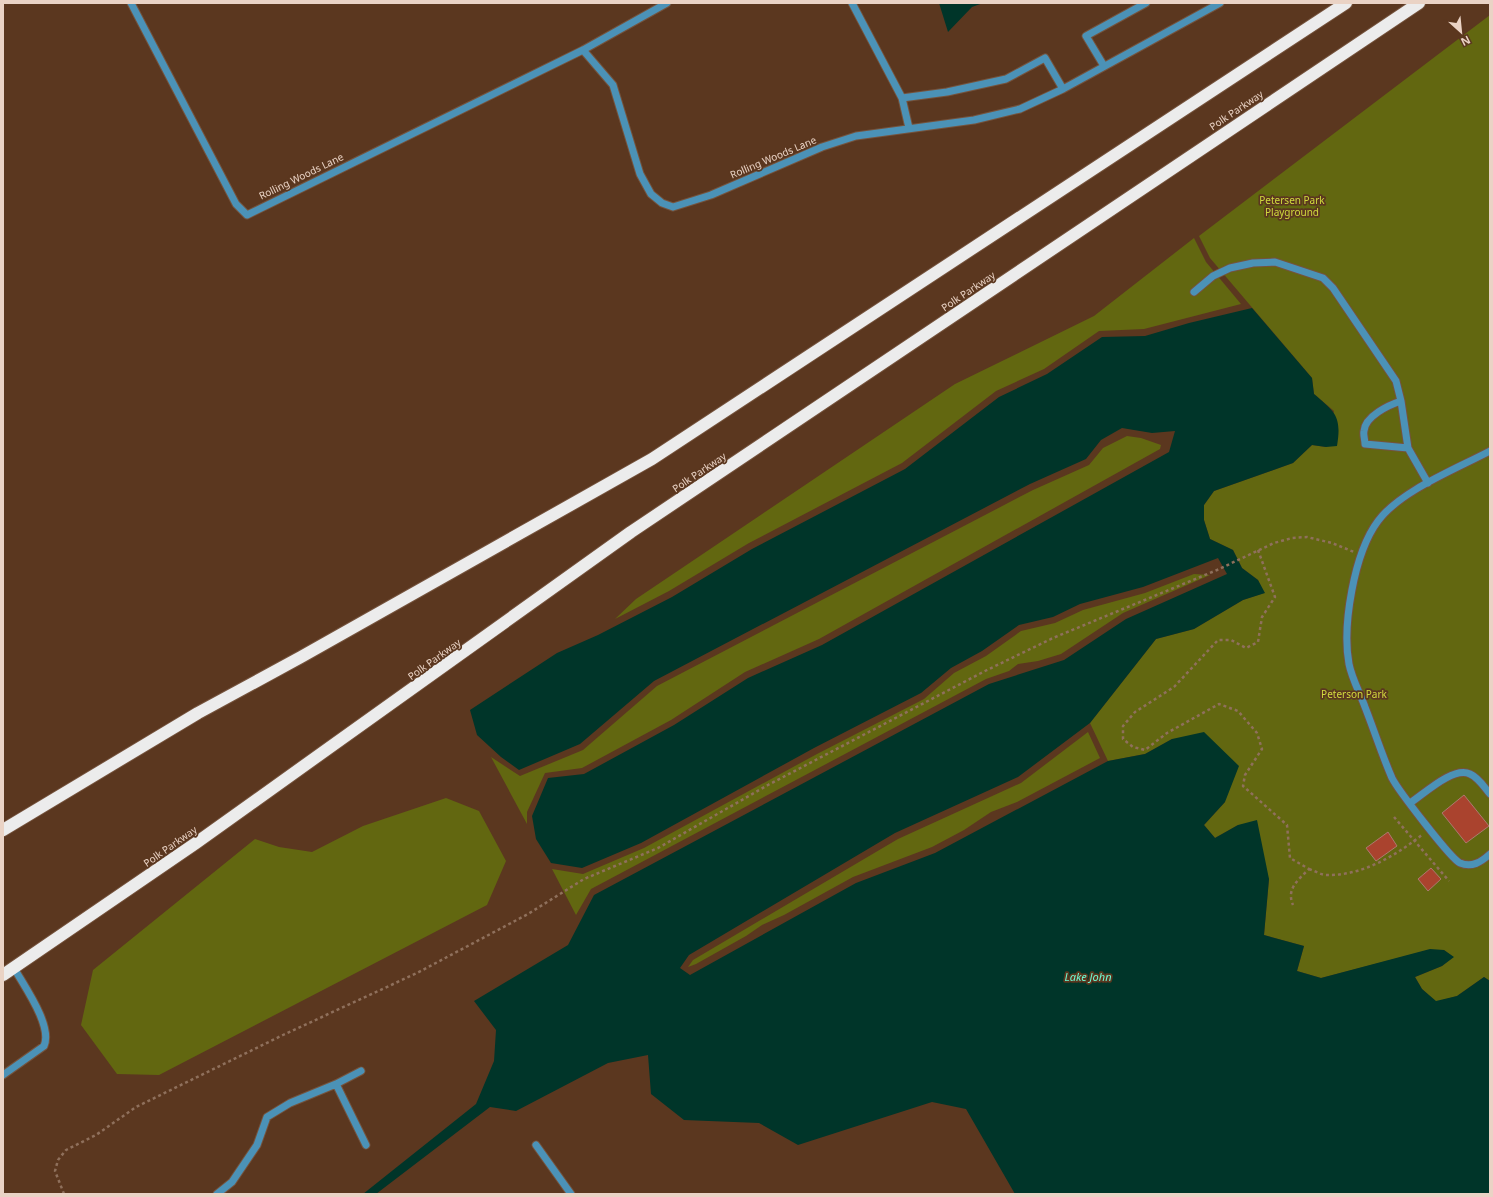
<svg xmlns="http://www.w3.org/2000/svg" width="1493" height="1197" font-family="'Noto Sans',sans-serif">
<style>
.green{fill:#626710}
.water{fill:#003529}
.building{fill:#aa432e;stroke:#ab7a6f}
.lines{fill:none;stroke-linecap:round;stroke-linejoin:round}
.minor-casing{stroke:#75533d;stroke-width:9}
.highway-casing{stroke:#75533d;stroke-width:14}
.path{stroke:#8f705c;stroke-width:2.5;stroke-dasharray:3 3;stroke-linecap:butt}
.minor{stroke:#4b92b7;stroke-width:7}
.highway{stroke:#ececec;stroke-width:12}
.labels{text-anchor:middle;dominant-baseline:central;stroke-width:3.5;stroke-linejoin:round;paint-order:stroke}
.street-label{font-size:10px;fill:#ead3c5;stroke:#5b371f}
.park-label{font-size:10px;fill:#d0da3d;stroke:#5b371f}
.water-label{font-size:11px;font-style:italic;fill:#6cfcd6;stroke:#5b371f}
</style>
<rect width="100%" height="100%" fill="#5b371f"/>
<!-- green -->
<path class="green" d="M1490,15v966l-6,-4 -27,19 -21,6 -14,-13 -7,-12 27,-11 11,-9 -9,-7h-15l-108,28 -24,-7 7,-25 -40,-11 5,-56 -31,-54 -23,13 -11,-13 21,-23 -53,-63 -27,15 -37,7 -18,-38 66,-84 38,-10 49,-29 21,-7 -6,-13 -16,-12 -9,-18 -23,-11 -6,-19v-15l10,-14 79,-28 19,-18 14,2 8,-36 -20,-17 -2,-16 -102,-120 -11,-22z
M1194,238l12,24 35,42 -97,25 -45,2 -55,38 -48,22 -94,72 -153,80 -80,48 -54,28 21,-20 319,-215 139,-68z
M1127,436l14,2 20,7 -1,4 -341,190 -74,33 -74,48 -89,48 -37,5 -18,39v12l-36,-67 29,19 63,-26 74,-64 376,-196 56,-25 14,-17z
M1194,574l16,1 -87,38 -62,41 -23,7 -20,3 -9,7 -23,8 -395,210 -15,26 -24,-46 31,5 61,-26 173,-94 107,-55 30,-26 32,-17 35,-25 34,-8 28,-13 62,-17z
M1088,732l12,26 -83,44 -26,10 -27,18 -32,17 -79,30 -69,38 -22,10 -16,11 -50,28 -8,3 5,-7 205,-121 123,-56z
M446,798l33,13 27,50 -19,44 -328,170 -42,-1 -36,-49 12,-55 162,-131 24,8 33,5 51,-26z"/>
<!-- water -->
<path class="water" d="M939,3h44l-11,4 -24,25z
M1252,308l60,70 2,16c21,18 28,22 23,52l-11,1 -14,-2 -19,18 -79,28 -10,14v15l6,19 23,11 9,18 16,12 7,13 -22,7 -49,29 -38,10 -66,84 -72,54 -123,56 -206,122 -9,13 10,7 166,-92 79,-30 173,-92 37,-7 27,-15 32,-7 35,34 -14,36 -21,23 11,13 23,-13 19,-5 12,59 -5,56 40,11 -7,25 24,7 109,-29 14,1 10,7 -12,9 -27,11 7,12 14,12 21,-5 27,-19 6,4v213h-475l-49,-85 -34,-7 -134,43 -39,-22 -75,-3 -33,-26 -3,-39 -40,8 -92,48 -26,-4 -114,87h-13l113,-90 18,-43 2,-31 -22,-29 94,-56 26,-50 395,-211 75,-24 62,-41 101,-45 -9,-16 -75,29 -63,17 -27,13 -34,8 -37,26 -31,17 -30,25 -107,55 -173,95 -59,25 -31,-5 -15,-24 -4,-23 16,-38 36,-4 90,-49 74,-47 74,-33 347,-193 6,-21 -23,2 -30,-5 -21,12 -15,19 -56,25 -376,197 -74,63 -61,26 -18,-13 -24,-22 -7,-25 87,-57 41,-18 74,-38 80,-48 153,-80 94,-72 48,-23 55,-37 43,-1 44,-13z"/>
<!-- building -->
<path class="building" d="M1464,795l25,31 -23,17 -24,-30z
M1388,832l9,14 -21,15 -10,-13z
M1431,868l10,11 -13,12 -10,-12z"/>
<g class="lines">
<defs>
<path id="minor" d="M131,3l105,201 11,11 336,-165 84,-47
M852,3l50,95 7,30
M583,50l30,35 27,89 11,20 11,9 11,4 38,-12 111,-48 34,-11 118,-16 46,-11 43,-20 157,-86
M1104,66l-18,-30 60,-33
M902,98l45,-6 59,-13 39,-21 18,31
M1194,292l19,-16 17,-8 23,-5 22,-1 48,16 10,10 63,93 5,20 7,47 20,35
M1401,401c-12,4 -36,15 -37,30 -1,4 1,9 1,13l43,4
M1490,451c-34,18 -90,40 -112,70 -24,32 -36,105 -29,143 3,15 11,29 16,43 9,23 17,48 27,71 6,12 59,81 68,85 12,5 21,-1 30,-9
M1410,803c14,-9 43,-37 60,-29 9,4 14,13 20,20
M3,1075l41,-29c9,-20 -20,-60 -30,-78
M336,1084l30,61
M536,1145l35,49
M217,1194l15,-12 25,-37 10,-28 23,-14 46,-19 25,-13"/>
<path id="highway" d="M3,830l195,-117 103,-56 351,-198 694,-456
M3,975l193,-132 435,-311 788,-529"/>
</defs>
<!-- minor casing -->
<use href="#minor" class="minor-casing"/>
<!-- highway casing -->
<use href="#highway" class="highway-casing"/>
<!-- path -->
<path class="path" d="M1258,550l17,47 -13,20 -4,25 -12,6 -15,-8h-13l-44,47 -39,25 -12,14v13l10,8 12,3 22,-17 52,-29 19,7 19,22 5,16 -17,26 -2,11 44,39 3,33 19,11c-11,11 -23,20 -16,36
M1394,817l55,64
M1309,869c6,2 12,6 18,6 35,1 70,-20 96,-41
M64,1194l-9,-23 3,-11 8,-10 30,-15 40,-28 147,-72 134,-62 111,-59 56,-35 74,-31 110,-63 217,-114 68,-33 164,-68 57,-27 18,-5 15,-1 25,6 22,9"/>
<!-- minor -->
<use href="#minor" class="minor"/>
<!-- highway -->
<use href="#highway" class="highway"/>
</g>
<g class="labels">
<!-- street labels -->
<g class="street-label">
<text transform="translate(1236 110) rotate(-34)">Polk Parkway</text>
<text transform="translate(773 157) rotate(-23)">Rolling Woods Lane</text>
<text transform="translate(301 176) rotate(-26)">Rolling Woods Lane</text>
<text transform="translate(968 291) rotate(-34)">Polk Parkway</text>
<text transform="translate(699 472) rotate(-34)">Polk Parkway</text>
<text transform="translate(434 659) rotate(-36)">Polk Parkway</text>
<text transform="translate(170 846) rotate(-35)">Polk Parkway</text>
</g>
<!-- park labels -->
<g class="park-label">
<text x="1292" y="200">Petersen Park<tspan x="1292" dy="12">Playground</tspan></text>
<text x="1354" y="694">Peterson Park</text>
</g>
<!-- water labels -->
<g class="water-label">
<text x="1088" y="976">Lake John</text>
</g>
</g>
<!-- border -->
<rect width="1493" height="1197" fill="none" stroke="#ead3c5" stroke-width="8"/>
<!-- north arrow -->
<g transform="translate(1461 32) rotate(153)" stroke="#5b371f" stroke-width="3" paint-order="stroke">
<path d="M0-3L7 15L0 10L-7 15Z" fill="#ead3c5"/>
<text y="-6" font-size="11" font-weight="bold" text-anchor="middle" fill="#ead3c5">N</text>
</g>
</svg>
